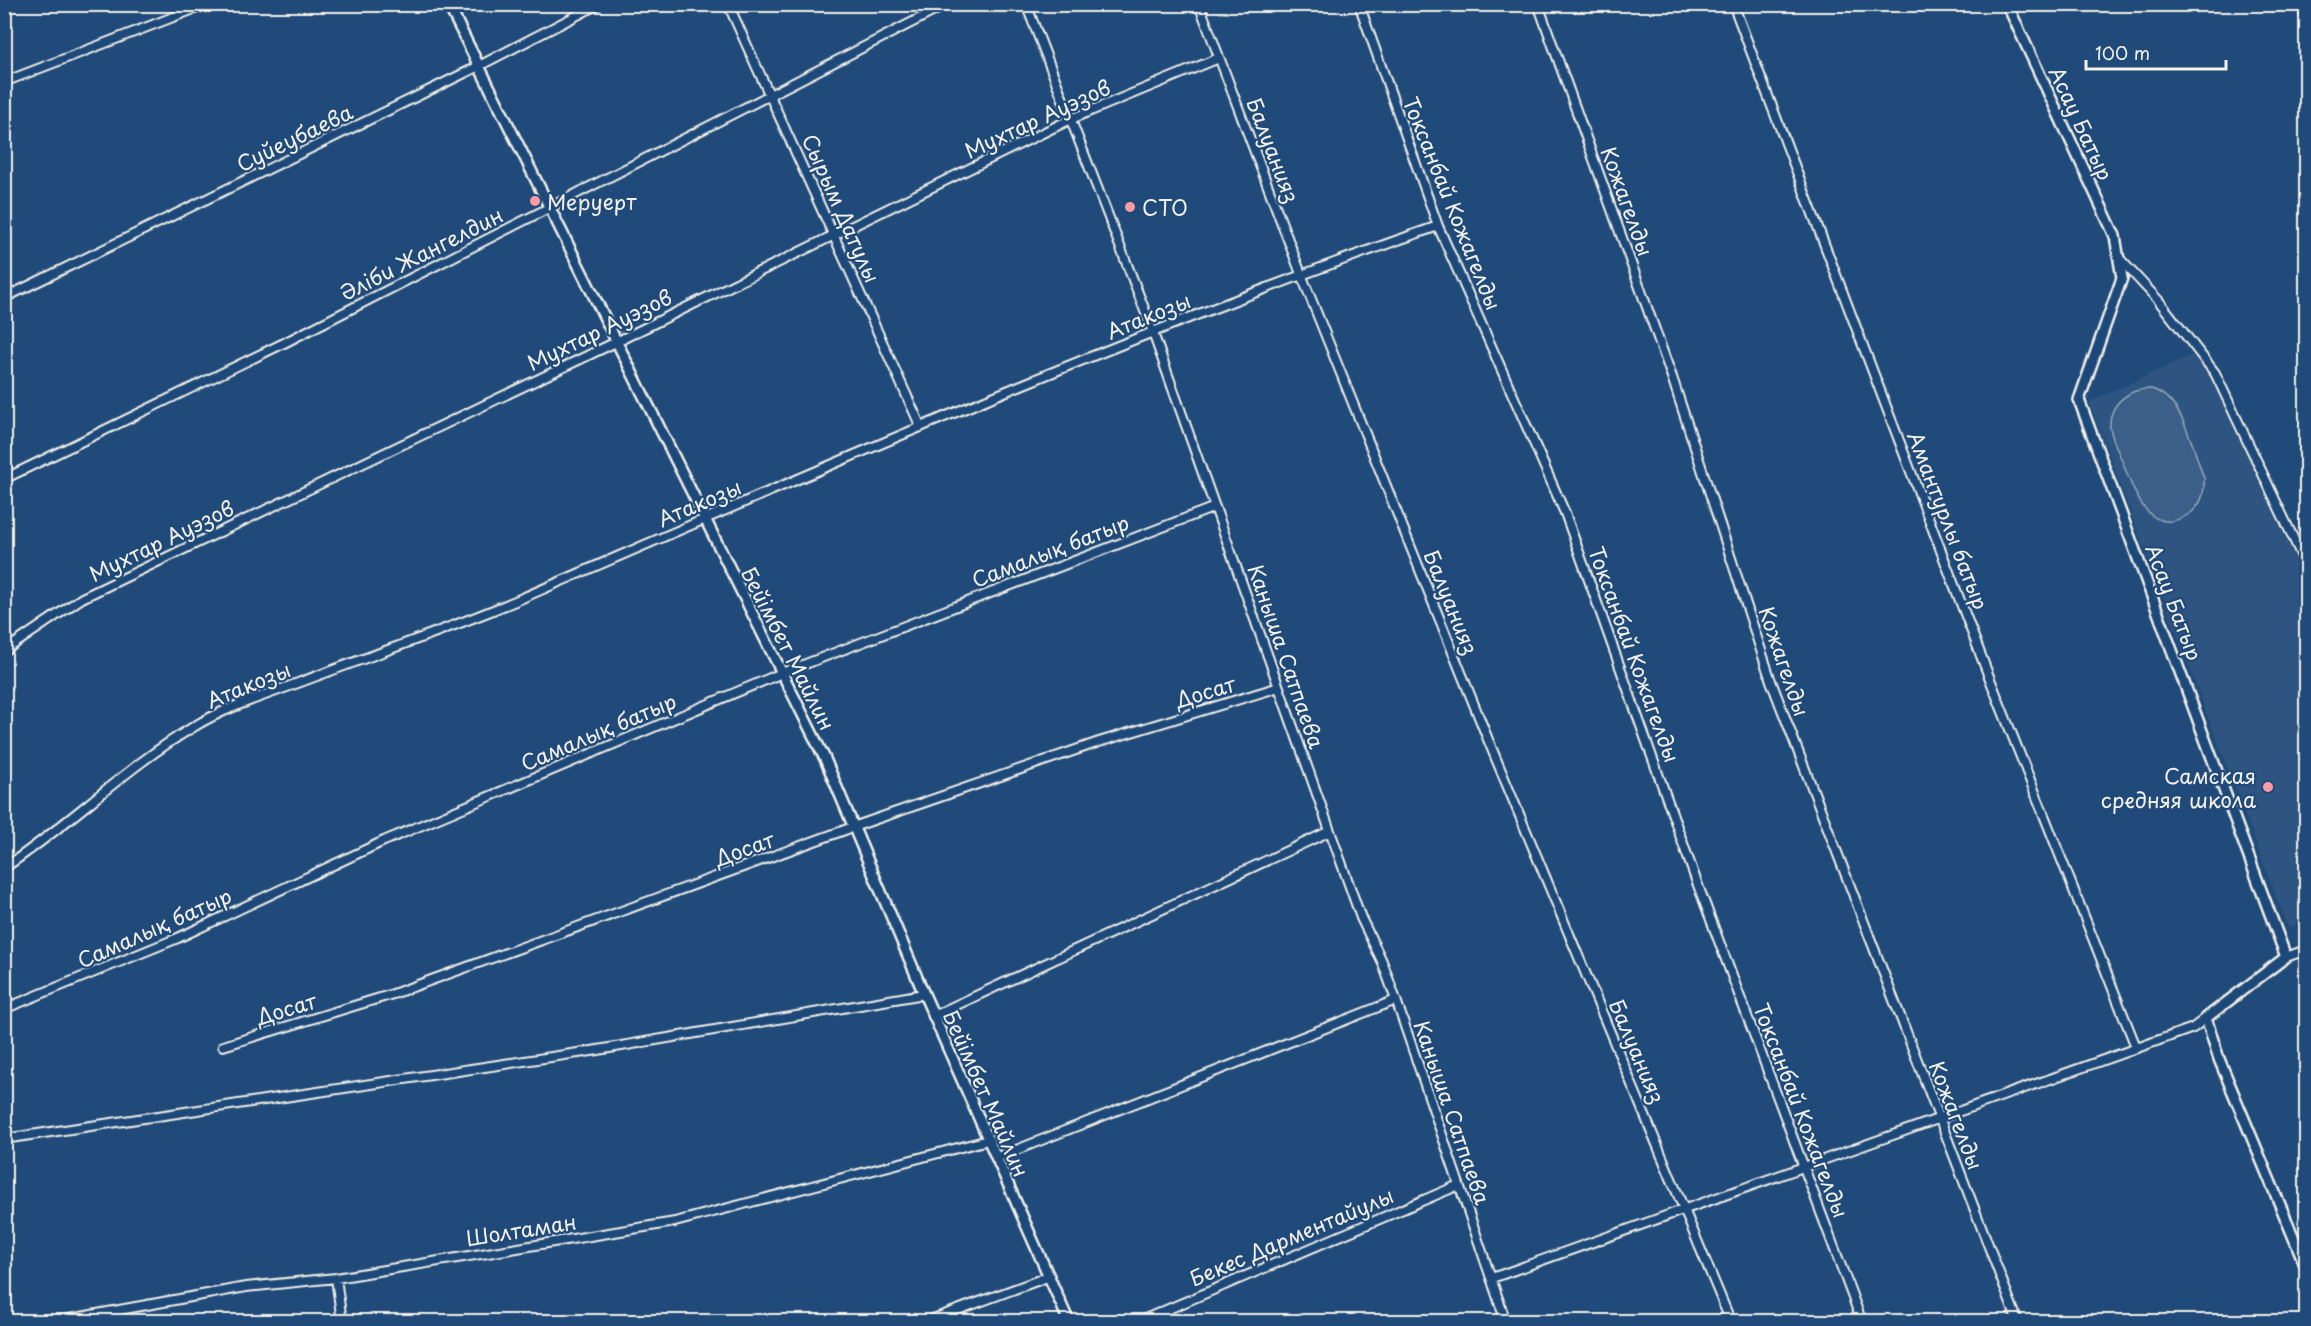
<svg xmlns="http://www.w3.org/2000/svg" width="2311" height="1326" font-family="'Playpen Sans',sans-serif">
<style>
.built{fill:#2d5581}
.green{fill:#3a5f88;stroke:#97a8b8;stroke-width:1.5}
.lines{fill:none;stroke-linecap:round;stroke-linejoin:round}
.minor-casing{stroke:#f4f1e8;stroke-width:12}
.tertiary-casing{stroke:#f4f1e8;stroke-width:14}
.minor{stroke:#1f4a7a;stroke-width:8}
.tertiary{stroke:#1f4a7a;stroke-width:9}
.poi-dot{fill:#ff9aa2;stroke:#1f4a7a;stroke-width:2}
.labels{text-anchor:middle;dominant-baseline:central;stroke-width:4.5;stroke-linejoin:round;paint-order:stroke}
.street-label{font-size:21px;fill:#f4f1e8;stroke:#1f4a7a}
.poi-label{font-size:21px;fill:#f4f1e8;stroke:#1f4a7a;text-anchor:start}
</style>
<rect width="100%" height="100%" fill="#1f4a7a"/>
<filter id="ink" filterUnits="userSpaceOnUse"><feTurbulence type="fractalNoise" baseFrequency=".0167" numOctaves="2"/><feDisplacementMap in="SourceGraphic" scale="12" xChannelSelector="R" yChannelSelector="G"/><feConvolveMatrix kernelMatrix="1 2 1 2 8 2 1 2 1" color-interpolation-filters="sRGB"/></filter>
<g filter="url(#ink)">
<!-- built -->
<path class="built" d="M2198,352l108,229v339l-18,8 -199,-526z"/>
<!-- green -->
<path class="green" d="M2151,389c32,8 42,61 53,89 1,14 -3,28 -15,36 -39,25 -54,-20 -65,-48 -4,-12 -12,-26 -14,-38 -2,-24 19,-40 41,-39z"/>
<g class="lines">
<defs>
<path id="minor" d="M728,4l193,423
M1026,4l121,312 214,602 21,43 14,39 110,322
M1199,4l102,270 188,468 242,580
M1359,4l79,222 127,287 131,367 166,442
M1538,4l134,373 99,304 247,641
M1733,4l253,665 150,378
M2301,4l5,15
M4,82l203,-78
M2119,258l40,43 56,72 91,192
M4,298l473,-231 122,-63
M4,479l280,-136 664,-339
M4,651l78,-53 534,-256 455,-223 148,-61
M4,868c66,-44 123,-102 191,-142 31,-19 69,-30 103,-43 74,-28 149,-53 222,-84 303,-131 606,-265 918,-373
M2286,957l20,-7
M4,1009l174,-71 206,-97 398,-168 433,-166
M933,1016l397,-185
M223,1046l170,-52 460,-167 246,-85 180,-55
M4,1139l594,-89 326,-56
M996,1158l400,-158
M336,1278l6,44
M1492,1278l701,-250 13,-10
M53,1322l193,-35 90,-9 339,-56 313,-82
M925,1322l125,-46
M1138,1322l321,-137"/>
<path id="tertiary" d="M448,4l377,755 99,235 145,328
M2007,4l108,232 7,42 -43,122 207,557 -80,61 13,41 87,208"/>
</defs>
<!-- minor casing -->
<use href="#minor" class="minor-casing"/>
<!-- tertiary casing -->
<use href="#tertiary" class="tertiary-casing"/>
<!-- minor -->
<use href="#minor" class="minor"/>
<!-- tertiary -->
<use href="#tertiary" class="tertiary"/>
</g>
</g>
<!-- markers -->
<g class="poi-dot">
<circle cx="535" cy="201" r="6"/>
<circle cx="1130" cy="207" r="6"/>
<circle cx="2268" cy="787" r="6"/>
</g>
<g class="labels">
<!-- street labels -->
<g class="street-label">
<text transform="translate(1037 118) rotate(-25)">Мухтар Ауэзов</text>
<text transform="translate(2082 123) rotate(65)">Асау Батыр</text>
<text transform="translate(294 137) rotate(-26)">Суйеубаева</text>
<text transform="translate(1274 150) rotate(69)">Балуанияз</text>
<text transform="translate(1628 201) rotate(70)">Кожагелды</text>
<text transform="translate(1453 203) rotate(68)">Токсанбай Кожагелды</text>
<text transform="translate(842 208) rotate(66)">Сырым Датулы</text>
<text transform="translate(421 253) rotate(-27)">Әліби Жангелдин</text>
<text transform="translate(1148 315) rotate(-22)">Атакозы</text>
<text transform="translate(599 329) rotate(-26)">Мухтар Ауэзов</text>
<text transform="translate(699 502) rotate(-23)">Атакозы</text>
<text transform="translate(1949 520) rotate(69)">Амантурлы батыр</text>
<text transform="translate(161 540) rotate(-26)">Мухтар Ауэзов</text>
<text transform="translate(1050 550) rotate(-21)">Самалық батыр</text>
<text transform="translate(1452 602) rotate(68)">Балуанияз</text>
<text transform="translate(2175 602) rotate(69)">Асау Батыр</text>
<text transform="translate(789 648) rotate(63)">Бейімбет Майлин</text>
<text transform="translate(1635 654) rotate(70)">Токсанбай Кожагелды</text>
<text transform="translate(1287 656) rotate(71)">Каныша Сатпаева</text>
<text transform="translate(1785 661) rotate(71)">Кожагелды</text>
<text transform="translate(248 684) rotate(-22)">Атакозы</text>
<text transform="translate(1205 691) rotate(-17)">Досат</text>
<text transform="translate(598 731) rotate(-23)">Самалық батыр</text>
<text transform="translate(744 848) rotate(-20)">Досат</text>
<text transform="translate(154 927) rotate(-24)">Самалық батыр</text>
<text transform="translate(286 1008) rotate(-17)">Досат</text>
<text transform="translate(1638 1051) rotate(67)">Балуанияз</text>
<text transform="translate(987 1093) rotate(66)">Бейімбет Майлин</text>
<text transform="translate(1802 1110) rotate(69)">Токсанбай Кожагелды</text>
<text transform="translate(1453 1112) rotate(71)">Каныша Сатпаева</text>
<text transform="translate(1957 1115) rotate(69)">Кожагелды</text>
<text transform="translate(521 1229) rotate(-9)">Шолтаман</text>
<text transform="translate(1291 1236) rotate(-23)">Бекес Дарментайулы</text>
</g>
<!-- poi labels -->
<g class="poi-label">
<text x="547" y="201">Меруерт</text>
<text x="1142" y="207">CTO</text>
<text x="2256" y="775" text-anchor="end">Самская<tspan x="2256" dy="24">средняя школа</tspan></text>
</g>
</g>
<!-- margin -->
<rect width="2311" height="1326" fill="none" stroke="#1f4a7a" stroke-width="24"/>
<rect x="12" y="12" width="2287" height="1302" fill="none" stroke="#f4f1e8" stroke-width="2" filter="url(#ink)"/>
<!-- scale -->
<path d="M2086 60v9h140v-9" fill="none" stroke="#f4f1e8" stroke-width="3"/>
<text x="2095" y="60" font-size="18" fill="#f4f1e8" stroke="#1f4a7a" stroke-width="4.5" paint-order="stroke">100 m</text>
</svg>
